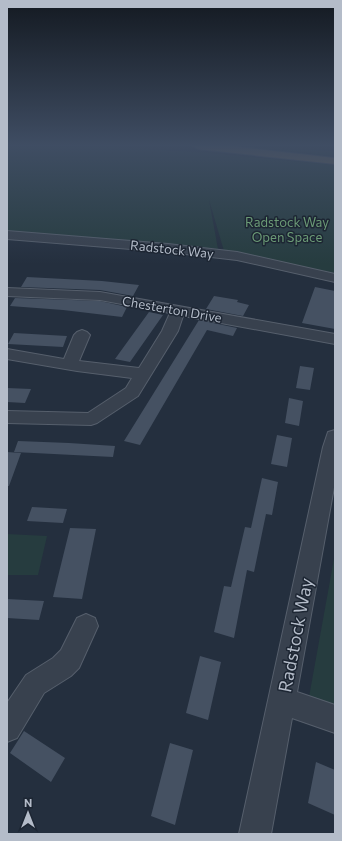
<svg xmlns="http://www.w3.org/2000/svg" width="342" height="841" font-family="Commissioner,sans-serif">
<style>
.green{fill:#263c3f}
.building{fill:#455162}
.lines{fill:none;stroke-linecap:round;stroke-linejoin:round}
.minor-casing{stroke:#565f6c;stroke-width:2}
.highway-casing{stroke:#434c59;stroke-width:2}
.minor{fill:#38414e;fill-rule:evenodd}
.highway{fill:#746855;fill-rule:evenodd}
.labels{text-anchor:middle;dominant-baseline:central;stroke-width:3;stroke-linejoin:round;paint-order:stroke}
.far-park-label{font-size:13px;fill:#6b9a76;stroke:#1d2633}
.far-street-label{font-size:13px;fill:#b4bcc9;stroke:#1d2633}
.near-street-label{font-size:18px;fill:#b4bcc9;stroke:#1d2633}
</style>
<rect width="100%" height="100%" fill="#242f3e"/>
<!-- green -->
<path class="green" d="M7,146h94l108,7 126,12v108l-111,-22 -15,-51 9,49 -211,-18z
M262,148l73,3v5h-2z
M7,534l40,2 -9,39h-31z
M335,553v153l-26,-9z"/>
<!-- building -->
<path class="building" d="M27,277l75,4 37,4 -6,11 -33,-6 -79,-3z
M315,287l20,4v38l-33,-6z
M214,296l24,4 -1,2 12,3 -6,11 -37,-7z
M15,298l85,3 27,6 -5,10 -59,-7 -53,-4z
M149,312l14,3 -33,47 -15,-3z
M199,320l38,8 -4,8 -26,-6 -67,115 -16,-4z
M14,333l53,3 -4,11 -55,-3z
M300,366l14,2 -4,22 -14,-2z
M7,388l24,1 -6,14 -18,-1z
M289,398l14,3 -4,25 -14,-3z
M277,435l15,3 -5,29 -16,-3z
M18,441l51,2 46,3 -2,11 -99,-5z
M7,452l14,1 -12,33h-2z
M262,478l16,4 -6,33 -6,-1 -12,58 -7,-2 -13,68 -20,-6 10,-46 7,1 14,-60 6,1z
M32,507l35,2 -4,14 -36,-2z
M70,528l26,1 -14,70 -29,-2z
M7,599l37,2 -5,19 -32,-2z
M200,656l21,6 -13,58 -22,-7z
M24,731l41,27 -14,24 -41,-29z
M170,743l23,7 -18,75 -24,-9z
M316,762l19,8v45l-27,-12z"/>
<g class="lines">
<defs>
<path id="minor" d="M7,231l161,13 69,8 98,22v8l-98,-22 -69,-8 -161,-13z
M7,288l93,4 235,42v10l-152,-28 -5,15 -40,65 -41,27 -6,2 -84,-2v-12l81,2 38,-25 6,-10 -55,-7 -70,-12v-10l57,10 10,-24 3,-3 5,-2 5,2 3,3 -11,26 60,7 23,-37 8,-18 -70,-13 -93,-4z
M335,430v52l-38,210 38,13v28l-43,-15 -21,116h-32l84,-387 5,-15z
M86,614l9,4 3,8 -19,42 -8,8 -27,17 -27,45 -10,4v-39l19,-28 27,-17 8,-8 16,-32z"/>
<path id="highway" d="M193,146h38l104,12v6l-137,-15z"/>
</defs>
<!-- minor casing -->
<use href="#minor" class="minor-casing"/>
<!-- highway casing -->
<use href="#highway" class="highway-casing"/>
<!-- minor -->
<use href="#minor" class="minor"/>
<!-- highway -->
<use href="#highway" class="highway"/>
</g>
<!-- sky -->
<linearGradient id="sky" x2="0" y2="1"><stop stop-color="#141a22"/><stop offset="0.55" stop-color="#3f4d63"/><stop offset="1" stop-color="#3f4d63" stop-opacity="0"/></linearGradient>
<rect width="342" height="264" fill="url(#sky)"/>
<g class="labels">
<!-- far-park labels -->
<g class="far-park-label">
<text x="287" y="222">Radstock Way<tspan x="287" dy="15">Open Space</tspan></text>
</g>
<!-- far-street labels -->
<g class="far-street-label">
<text transform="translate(172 249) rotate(6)">Radstock Way</text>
<text transform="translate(172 309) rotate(10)">Chesterton Drive</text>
</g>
<!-- near-street labels -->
<g class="near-street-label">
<text transform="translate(295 635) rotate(-79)">Radstock Way</text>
</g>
</g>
<!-- border -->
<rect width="342" height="841" fill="none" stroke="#b4bcc9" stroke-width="16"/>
<!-- north arrow -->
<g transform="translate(28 813)" stroke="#1d2633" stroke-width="3" paint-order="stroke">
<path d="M0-3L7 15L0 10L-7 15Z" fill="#b4bcc9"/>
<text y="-6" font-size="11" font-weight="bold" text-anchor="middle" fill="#b4bcc9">N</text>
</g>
</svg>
